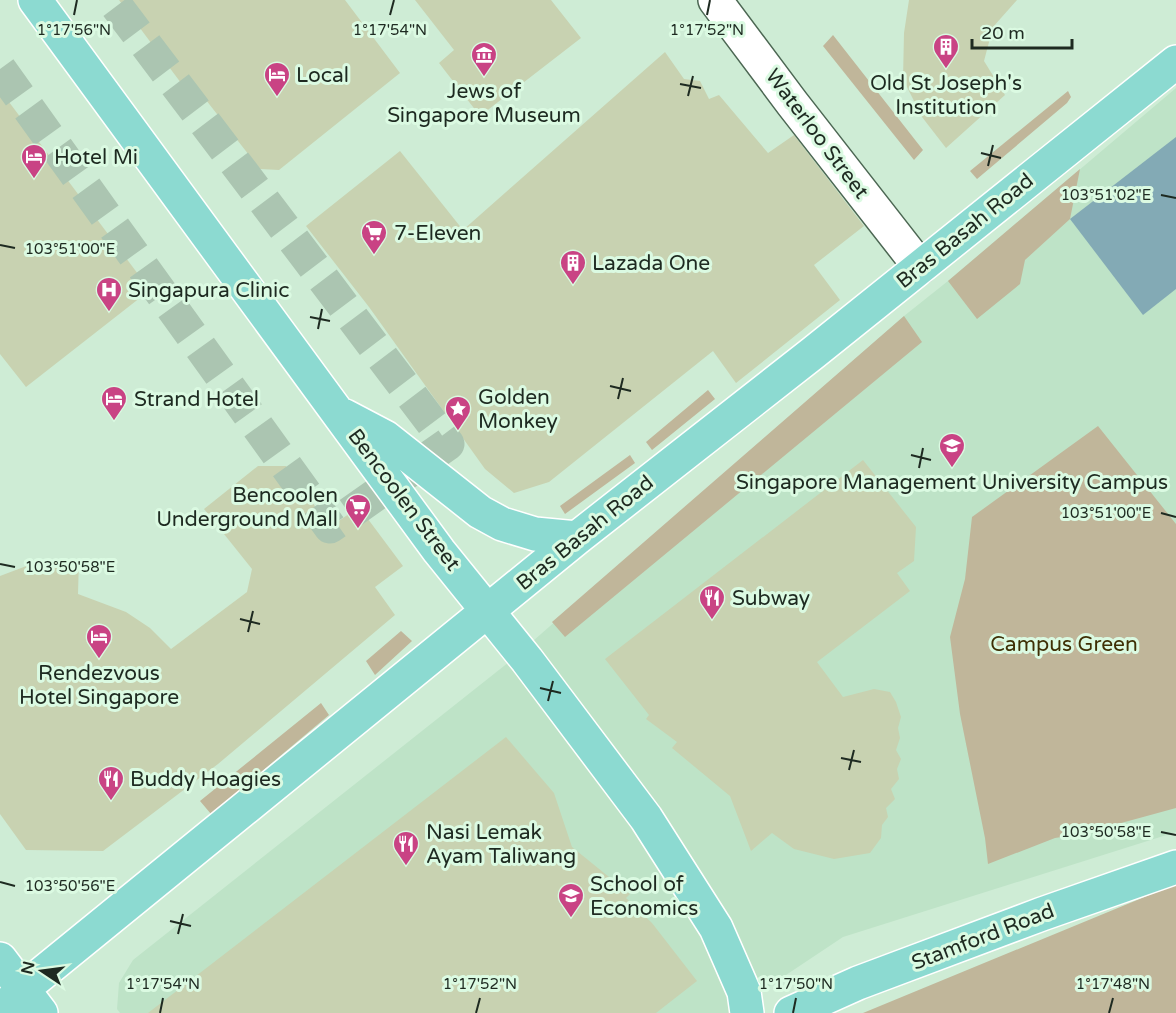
<svg xmlns="http://www.w3.org/2000/svg" width="1176" height="1013" font-family="'Varela Round',sans-serif">
<style>
.built{fill:#bee3c7}
.green{fill:#c0b69a}
.water{fill:#83aab5}
.building{fill:#c8d2b1}
.lines{fill:none;stroke-linecap:round;stroke-linejoin:round}
.minor-tunnel{stroke:#abc5b1;stroke-width:33;stroke-dasharray:33 16;stroke-linecap:butt}
.minor-casing{stroke:#4c6753;stroke-width:36}
.major-casing{stroke:#fff;stroke-width:36}
.minor{stroke:#fff;stroke-width:33}
.major{stroke:#8cdad1;stroke-width:33}
.ticks{fill:none;stroke:#1e2a21;stroke-width:2}
.labels{text-anchor:middle;dominant-baseline:central;stroke-width:6;stroke-linejoin:round;paint-order:stroke}
.poi-label{font-size:21px;fill:#1e2a21;stroke:#dbfae2;text-anchor:start}
.street-label{font-size:21px;fill:#1e2a21;stroke:#dbfae2}
.park-label{font-size:21px;fill:#3e2f05;stroke:#dbfae2}
.ticks-label{font-size:15px;text-anchor:middle;fill:#1e2a21;stroke:#dbfae2;stroke-width:6;stroke-linejoin:round;paint-order:stroke}
</style>
<rect width="100%" height="100%" fill="#ceecd5"/>
<!-- built -->
<path class="built" d="M1176,88v744l-333,105 -114,76h-609l-3,-4 2,-26 14,-23 376,-298 395,-346 44,-35z"/>
<!-- green -->
<path class="green" d="M833,35l90,115 -9,10 -91,-114z
M1068,91l3,6 -4,6 -90,76 -7,-8z
M1080,169l-10,50 -45,41 -5,24 -43,35 -29,-38z
M904,316l18,26 -357,295 -13,-15z
M708,390l7,9 -63,51 -6,-8z
M1098,426l78,98v284l-95,26 -26,4 -67,26 -3,-26 -25,-124 -10,-77 15,-58 7,-62z
M630,455l5,8 -70,51 -5,-8z
M401,631l11,10 -37,34 -9,-14z
M321,703l8,12 -118,99 -11,-13z
M1176,884v129h-313z"/>
<!-- water -->
<path class="water" d="M1176,137v152l-33,26 -73,-96z"/>
<!-- building -->
<path class="building" d="M119,0h226l55,73 -121,97 -19,-1 -72,-92 -7,6z
M415,0h136l30,38 -101,78 -41,-53 15,-13z
M909,0h108l-24,27 -9,34 21,34 -59,53 -24,-31 -19,-38 1,-46z
M665,52l19,27 16,2 9,18 10,-4 49,58 26,-18 70,91 -50,39 26,35 -104,83 -23,-32 -164,131 -35,11 -29,-24 -116,-162 -63,-81 94,-75 63,79z
M0,90l150,200 -124,97 -26,-33z
M863,460l53,67 -2,34 -17,12 13,18 -93,71 26,35 31,-8 16,3 6,10 5,15 -3,11 2,10 -4,12 5,9 -4,10 2,10 -8,10 4,10 -9,9 2,9 -6,8 -1,13 -11,15 -36,6 -40,-10 -22,-16 -21,18 -21,-55 -58,-48 5,-6 -31,-23 3,-4 -44,-56z
M258,466h28l44,61 29,-20 44,59 -28,21 20,28 -177,149 -115,87 -77,-1 -26,-36v-238l37,-14 42,-3 -1,35 48,18 24,16 21,21 76,-57 5,-23 -48,-60z
M506,737l48,56 18,54 58,47 -4,4 26,25 45,58 -41,32h-508z"/>
<g class="lines">
<!-- minor-tunnel -->
<path class="minor-tunnel" d="M0,69l330,458 118,-83 -336,-444"/>
<defs>
<path id="minor" d="M715,0l77,103 128,164"/>
<path id="major" d="M35,0l404,551 88,109 119,158 70,110 28,64 3,21
M345,416l40,21 95,75 22,12 33,10 42,4
M0,959l41,54
M0,1012l23,-23 554,-451 236,-185 363,-291
M791,1013l67,-30 184,-69 134,-47"/>
</defs>
<!-- minor casing -->
<use href="#minor" class="minor-casing"/>
<!-- major casing -->
<use href="#major" class="major-casing"/>
<!-- minor -->
<use href="#minor" class="minor"/>
<!-- major -->
<use href="#major" class="major"/>
</g>
<!-- ticks -->
<path class="ticks" d="M74,15l3,-15M390,15l4,-15M707,15l3,-15M680,84l21,4M688,96l5,-20M981,153l20,5M988,166l5,-21M1161,195l15,3M0,245l15,3M310,317l20,4M318,329l4,-20M610,386l21,5M618,399l5,-21M911,455l20,5M919,468l4,-20M1161,513l15,4M0,564l15,3M240,619l20,5M248,632l5,-21M540,688l21,5M548,701l5,-20M841,758l20,4M849,770l5,-20M1161,832l15,3M0,882l15,4M170,921l21,5M178,934l5,-20M160,1013l3,-15M476,1013l4,-15M793,1013l3,-15M1109,1013l4,-15"/>
<!-- icons -->
<defs>
<symbol id="building-pin" viewBox="-11 -11 22 30"><path d="M0 17L-7.5 6A9.5 9.5 0 1 1 7.5 6Z" fill="#c94384" stroke="#dbfae2"/><path d="M-4-6H4V6H1V3H-1V6H-4ZM-2.5-4.3h1.7v1.8h-1.7ZM.8-4.3h1.7v1.8H.8ZM-2.5-1h1.7V.8h-1.7ZM.8-1h1.7V.8H.8Z" fill="#fff"/></symbol>
<symbol id="museum-pin" viewBox="-11 -11 22 30"><path d="M0 17L-7.5 6A9.5 9.5 0 1 1 7.5 6Z" fill="#c94384" stroke="#dbfae2"/><path d="M0-6L6-3V-2H-6V-3ZM-5-1h2V3h-2ZM-1-1h2V3h-2ZM3-1h2V3H3ZM-6 4H6V6H-6Z" fill="#fff"/></symbol>
<symbol id="hotel-pin" viewBox="-11 -11 22 30"><path d="M0 17L-7.5 6A9.5 9.5 0 1 1 7.5 6Z" fill="#c94384" stroke="#dbfae2"/><path d="M-6-4.5h1.5V1H6V5H4.5V3h-9V5H-6ZM-4 0a1.8 1.8 0 1 1 3.6 0ZM.5 0V-2.5h3Q6-2.5 6 0Z" fill="#fff"/></symbol>
<symbol id="supermarket-pin" viewBox="-11 -11 22 30"><path d="M0 17L-7.5 6A9.5 9.5 0 1 1 7.5 6Z" fill="#c94384" stroke="#dbfae2"/><path d="M-6-5.5h2.5l.6 2H6L4.5 2H-2.5L-4.4-4H-6ZM-1.5 3.2a1.3 1.3 0 1 0 .1 0ZM3 3.2a1.3 1.3 0 1 0 .1 0Z" fill="#fff"/></symbol>
<symbol id="hospital-pin" viewBox="-11 -11 22 30"><path d="M0 17L-7.5 6A9.5 9.5 0 1 1 7.5 6Z" fill="#c94384" stroke="#dbfae2"/><path d="M-5-5h3v3.5h4V-5h3V5h-3V1.5h-4V5h-3Z" fill="#fff"/></symbol>
<symbol id="sight-pin" viewBox="-11 -11 22 30"><path d="M0 17L-7.5 6A9.5 9.5 0 1 1 7.5 6Z" fill="#c94384" stroke="#dbfae2"/><path d="M0-6L1.8-2.2L6-1.7L2.9 1.2L3.7 5.4L0 3.3L-3.7 5.4L-2.9 1.2L-6-1.7L-1.8-2.2Z" fill="#fff"/></symbol>
<symbol id="university-pin" viewBox="-11 -11 22 30"><path d="M0 17L-7.5 6A9.5 9.5 0 1 1 7.5 6Z" fill="#c94384" stroke="#dbfae2"/><path d="M0-5L7-2L0 1L-7-2ZM-4 1L0 2.5L4 1V4Q0 6-4 4Z" fill="#fff"/></symbol>
<symbol id="restaurant-pin" viewBox="-11 -11 22 30"><path d="M0 17L-7.5 6A9.5 9.5 0 1 1 7.5 6Z" fill="#c94384" stroke="#dbfae2"/><path d="M-5-6h1v4h1v-4h1v4h1v-4h1v5L-1.5 .5V6h-2V.5L-5-1ZM5-6V6H3V1.5H1.5Q1.5-4 5-6Z" fill="#fff"/></symbol>
</defs>
<g fill-rule="evenodd">
<use href="#building-pin" x="931" y="32" width="30" height="40"/>
<use href="#museum-pin" x="469" y="40" width="30" height="40"/>
<use href="#hotel-pin" x="262" y="60" width="30" height="40"/>
<use href="#hotel-pin" x="19" y="142" width="30" height="40"/>
<use href="#supermarket-pin" x="359" y="218" width="30" height="40"/>
<use href="#building-pin" x="558" y="248" width="30" height="40"/>
<use href="#hospital-pin" x="94" y="275" width="30" height="40"/>
<use href="#hotel-pin" x="99" y="384" width="30" height="40"/>
<use href="#sight-pin" x="443" y="394" width="30" height="40"/>
<use href="#university-pin" x="937" y="431" width="30" height="40"/>
<use href="#supermarket-pin" x="343" y="492" width="30" height="40"/>
<use href="#restaurant-pin" x="697" y="583" width="30" height="40"/>
<use href="#hotel-pin" x="84" y="622" width="30" height="40"/>
<use href="#restaurant-pin" x="96" y="764" width="30" height="40"/>
<use href="#restaurant-pin" x="391" y="829" width="30" height="40"/>
<use href="#university-pin" x="556" y="881" width="30" height="40"/>
</g>
<g class="labels">
<!-- poi labels -->
<g class="poi-label">
<text x="296" y="75">Local</text>
<text x="946" y="83" text-anchor="middle">Old St Joseph's<tspan x="946" dy="24">Institution</tspan></text>
<text x="484" y="91" text-anchor="middle">Jews of<tspan x="484" dy="24">Singapore Museum</tspan></text>
<text x="54" y="157">Hotel Mi</text>
<text x="394" y="233">7-Eleven</text>
<text x="592" y="263">Lazada One</text>
<text x="128" y="290">Singapura Clinic</text>
<text x="478" y="397">Golden<tspan x="478" dy="24">Monkey</tspan></text>
<text x="134" y="399">Strand Hotel</text>
<text x="952" y="482" text-anchor="middle">Singapore Management University Campus</text>
<text x="338" y="495" text-anchor="end">Bencoolen<tspan x="338" dy="24">Underground Mall</tspan></text>
<text x="732" y="598">Subway</text>
<text x="99" y="673" text-anchor="middle">Rendezvous<tspan x="99" dy="24">Hotel Singapore</tspan></text>
<text x="130" y="779">Buddy Hoagies</text>
<text x="426" y="832">Nasi Lemak<tspan x="426" dy="24">Ayam Taliwang</tspan></text>
<text x="590" y="884">School of<tspan x="590" dy="24">Economics</tspan></text>
</g>
<!-- street labels -->
<g class="street-label">
<text transform="translate(817 134) rotate(53)">Waterloo Street</text>
<text transform="translate(965 231) rotate(-39)">Bras Basah Road</text>
<text transform="translate(404 500) rotate(53)">Bencoolen Street</text>
<text transform="translate(585 533) rotate(-39)">Bras Basah Road</text>
<text transform="translate(983 937) rotate(-21)">Stamford Road</text>
</g>
<!-- park labels -->
<g class="park-label">
<text x="1064" y="644">Campus Green</text>
</g>
</g>
<g class="ticks-label">
<text x="74" y="35">1°17'56"N</text>
<text x="390" y="35">1°17'54"N</text>
<text x="707" y="35">1°17'52"N</text>
<text x="1106" y="200">103°51'02"E</text>
<text x="70" y="254">103°51'00"E</text>
<text x="1106" y="518">103°51'00"E</text>
<text x="70" y="572">103°50'58"E</text>
<text x="1106" y="837">103°50'58"E</text>
<text x="70" y="891">103°50'56"E</text>
<text x="163" y="989">1°17'54"N</text>
<text x="480" y="989">1°17'52"N</text>
<text x="796" y="989">1°17'50"N</text>
<text x="1113" y="989">1°17'48"N</text>
</g>
<!-- north arrow -->
<g transform="translate(42 971) rotate(283)" stroke="#dbfae2" stroke-width="4.5" paint-order="stroke">
<path d="M0-4.5L10 22L0 15L-10 22Z" fill="#1e2a21"/>
<text y="-9" font-size="16" font-weight="bold" text-anchor="middle" fill="#1e2a21">N</text>
</g>
<!-- scale -->
<path d="M972 39v9h100v-9" fill="none" stroke="#1e2a21" stroke-width="3"/>
<text x="981" y="39" font-size="18" fill="#1e2a21" stroke="#dbfae2" stroke-width="4.5" paint-order="stroke">20 m</text>
</svg>
